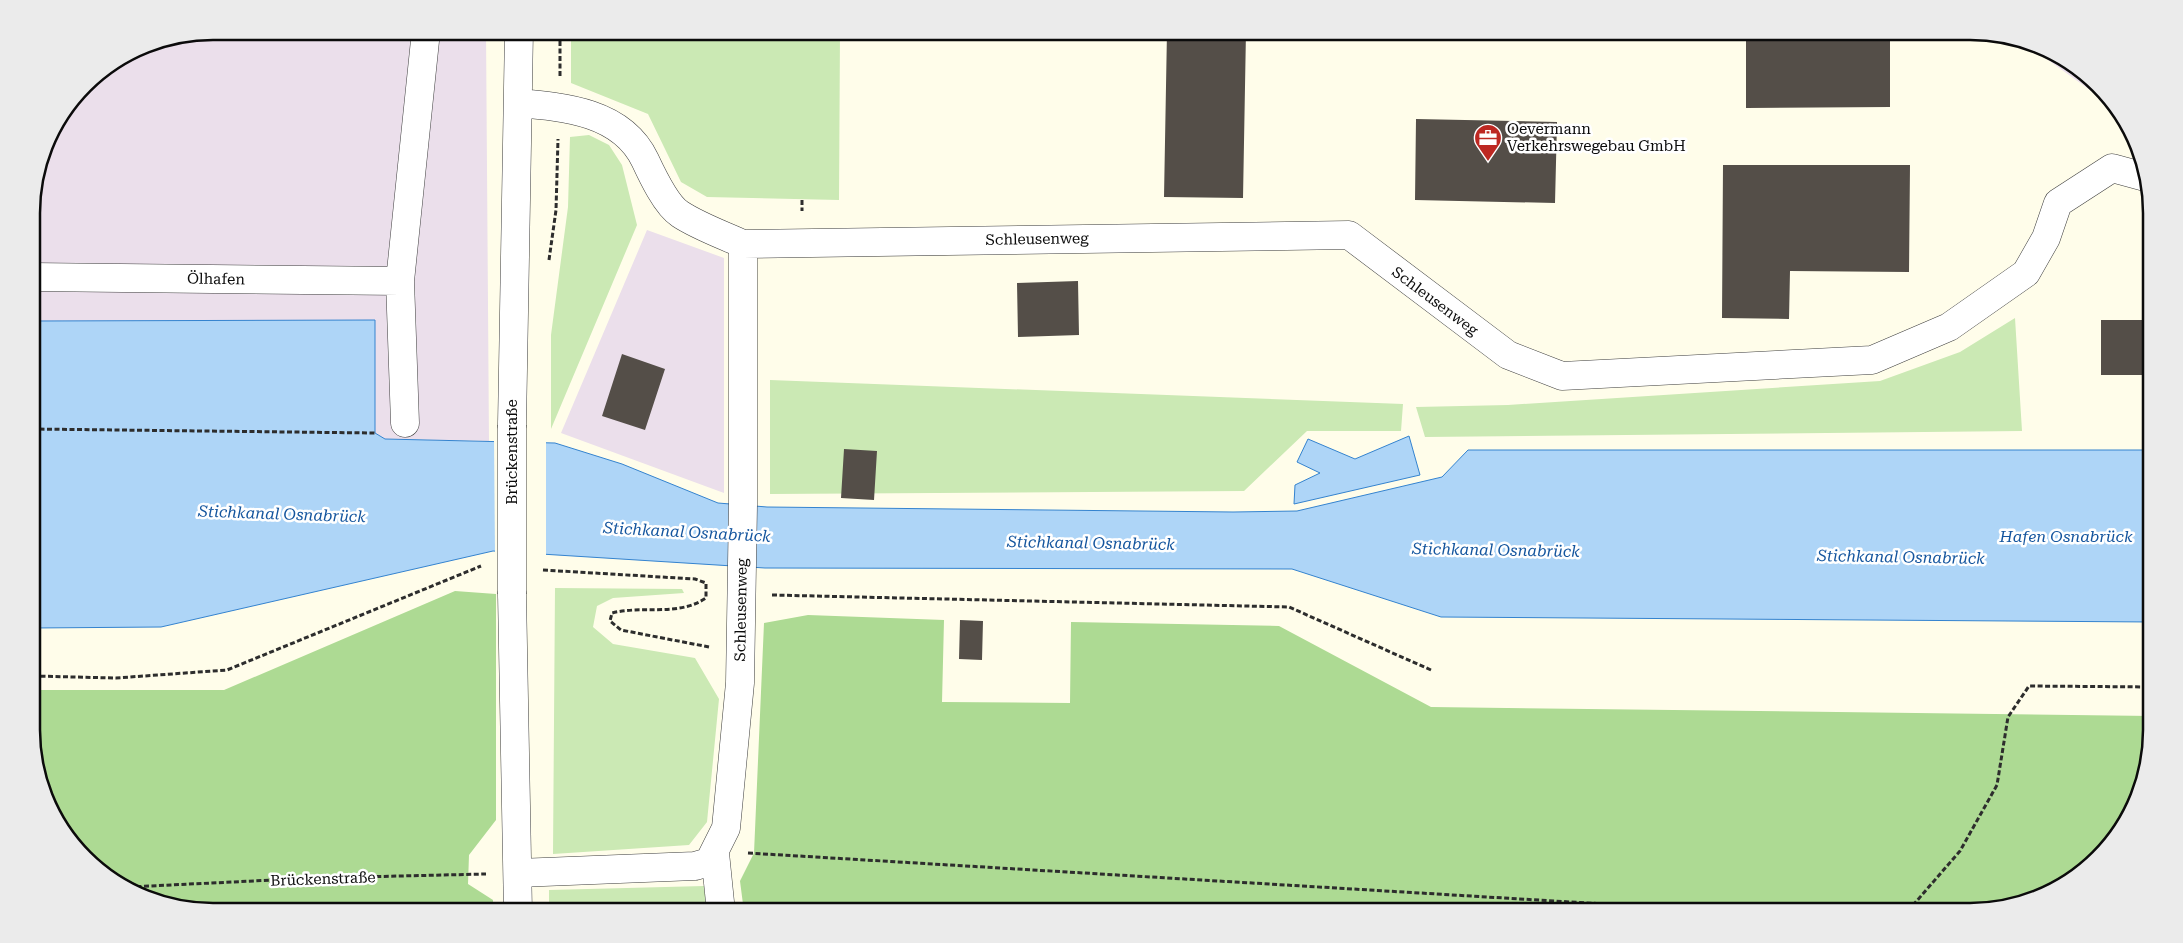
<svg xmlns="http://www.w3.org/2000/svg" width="2183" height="943" font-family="'Roboto Serif',serif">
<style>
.industrial{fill:#ebdfeb}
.green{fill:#cbe9b4}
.forest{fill:#adda93}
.water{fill:#aed5f7;stroke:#3483cf}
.pier{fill:#fffdea}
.building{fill:#544e48}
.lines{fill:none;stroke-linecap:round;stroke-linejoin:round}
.minor-casing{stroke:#3e3e3e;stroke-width:29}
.path{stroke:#2d2d2d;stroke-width:3;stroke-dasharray:5 2.5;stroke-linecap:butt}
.minor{stroke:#fff;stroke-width:28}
.minor-bridge-casing{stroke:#3e3e3e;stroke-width:29;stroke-linecap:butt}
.minor-bridge{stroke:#fff;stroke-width:28}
.labels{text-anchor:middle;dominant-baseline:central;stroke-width:5;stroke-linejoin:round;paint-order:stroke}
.poi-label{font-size:15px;fill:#0b0b0b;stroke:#fff;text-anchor:start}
.street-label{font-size:15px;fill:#0b0b0b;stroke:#fff}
.water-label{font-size:16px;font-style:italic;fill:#14559e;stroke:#fff}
.rim{fill:none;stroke:#0b0b0b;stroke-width:2.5}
</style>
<rect width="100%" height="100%" fill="#fffdea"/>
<!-- industrial -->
<path class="industrial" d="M213,31h273l3,410 -104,-2 -10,-6v-113l-343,1v-121l18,-68 43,-56 50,-31z
M2023,42l17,3 41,24 33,33 4,8z
M647,230l77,28v235l-163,-60z"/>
<!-- green -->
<path class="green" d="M571,31h269l-1,169 -132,-3 -26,-15 -33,-68 -77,-31z
M589,135l20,10 13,20 15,60 -86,204v-94l17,-128 2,-70z
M2015,318l7,113 -597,6 -9,-30 92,-2 372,-24 80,-29z
M770,380l633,24 -2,27h-94l-63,60 -474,3z
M555,588l127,1 2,4 -71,5 -16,8 -4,21 20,17 82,14 24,41 -12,123 -18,23 -136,9z
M704,886l3,26h-158v-22z"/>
<!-- forest -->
<path class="forest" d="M455,591l41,3v226l-27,35 -1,29 25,16v12h-280l-70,-14 -74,-57 -36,-87v-64h191z
M808,615l136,5 -2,82 128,1 1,-81 208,4 152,81 721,9v15l-14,69 -24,41 -43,40 -42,21 -47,9 -1238,1 -4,-31 14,-28 10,-230z"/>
<!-- water -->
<path class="water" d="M375,320v113l10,6 170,4 67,21 96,39 49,4 466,5 64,-1 145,-34 26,-27h683v172l-710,-5 -149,-48 -527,-1 -272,-17 -332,76 -128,1 -1,-307z
M1409,436l11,39 -126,29 1,-19 25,-12 -23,-11 11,-23 47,20z"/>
<!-- pier -->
<path class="pier" d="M494,439l52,1v117l-51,-4z"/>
<!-- building -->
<path class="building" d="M1167,31h79l-3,167 -79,-1z
M1746,31h144v76l-144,1z
M1416,119l141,3 -2,81 -140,-3z
M1723,165h187l-1,107 -119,-1 -1,48 -67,-1z
M1078,281l1,54 -61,2 -1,-54z
M2101,320h50v55h-50z
M622,354l43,15 -20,61 -43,-14z
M844,449l33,2 -3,49 -33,-2z
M960,620l23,1 -1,39 -23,-1z"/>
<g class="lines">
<defs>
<path id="minor" d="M518,103c47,4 104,9 127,57 7,15 21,45 35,54 18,12 43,21 63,30
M32,277l368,4
M405,423l-5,-142 26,-250
M512,425l7,-394
M512,594l6,318
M715,853l6,59
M518,873l177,-7 14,-4 17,-34 14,-145 3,-178v-261l606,-9 159,120 54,21 310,-16 77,-33 77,-54 20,-35 12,-35 54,-35 33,9"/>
</defs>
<!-- minor casing -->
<use href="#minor" class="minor-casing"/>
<!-- path -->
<path class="path" d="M560,76v-45
M802,200v11
M549,260l7,-50 2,-71
M32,429l343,4
M543,570l152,9 11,4v15c-28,19 -63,7 -94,15l-2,8 11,9 88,17
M772,595l517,12 142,63
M33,676l83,2 111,-8 254,-104
M748,853l907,54 28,4
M129,887l186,-9 171,-4
M1908,911l52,-60 37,-66 11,-68 21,-31 123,1"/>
<!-- minor -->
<use href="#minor" class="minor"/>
<defs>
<path id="minor-bridge" d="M512,594v-169"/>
</defs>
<!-- minor-bridge casing -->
<use href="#minor-bridge" class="minor-bridge-casing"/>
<!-- minor-bridge -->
<use href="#minor-bridge" class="minor-bridge"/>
</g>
<!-- icons -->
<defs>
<symbol id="office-pin" viewBox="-11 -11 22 30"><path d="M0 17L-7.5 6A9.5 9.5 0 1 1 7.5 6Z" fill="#bd2822" stroke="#fff"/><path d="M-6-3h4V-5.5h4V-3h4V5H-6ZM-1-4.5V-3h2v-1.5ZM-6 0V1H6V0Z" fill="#fff"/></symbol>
</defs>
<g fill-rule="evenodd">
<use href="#office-pin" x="1472" y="122" width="32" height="43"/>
</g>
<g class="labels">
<!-- poi labels -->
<g class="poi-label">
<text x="1507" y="129">Oevermann<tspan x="1507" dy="17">Verkehrswegebau GmbH</tspan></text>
</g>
<!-- street labels -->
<g class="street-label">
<text transform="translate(1037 239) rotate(-1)">Schleusenweg</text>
<text transform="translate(216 279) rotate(1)">Ölhafen</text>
<text transform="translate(1435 301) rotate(37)">Schleusenweg</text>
<text transform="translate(512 452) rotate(-90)">Brückenstraße</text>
<text transform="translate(741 610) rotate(-89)">Schleusenweg</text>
<text transform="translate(323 879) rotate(-2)">Brückenstraße</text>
</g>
<!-- water labels -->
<g class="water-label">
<text transform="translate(282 514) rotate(2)">Stichkanal Osnabrück</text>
<text transform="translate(687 532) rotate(3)">Stichkanal Osnabrück</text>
<text x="2066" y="536">Hafen Osnabrück</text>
<text transform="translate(1091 543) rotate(1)">Stichkanal Osnabrück</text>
<text transform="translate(1496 550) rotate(1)">Stichkanal Osnabrück</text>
<text transform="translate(1901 557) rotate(1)">Stichkanal Osnabrück</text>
</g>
</g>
<!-- crop -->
<path d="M0 0H2183V943H0ZM213 40H1970A173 173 0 0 1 2143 213V730A173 173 0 0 1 1970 903H213A173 173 0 0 1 40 730V213A173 173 0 0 1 213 40Z" fill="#ebebeb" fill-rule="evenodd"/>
<path class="rim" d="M213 40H1970A173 173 0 0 1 2143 213V730A173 173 0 0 1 1970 903H213A173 173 0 0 1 40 730V213A173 173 0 0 1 213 40Z"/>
</svg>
